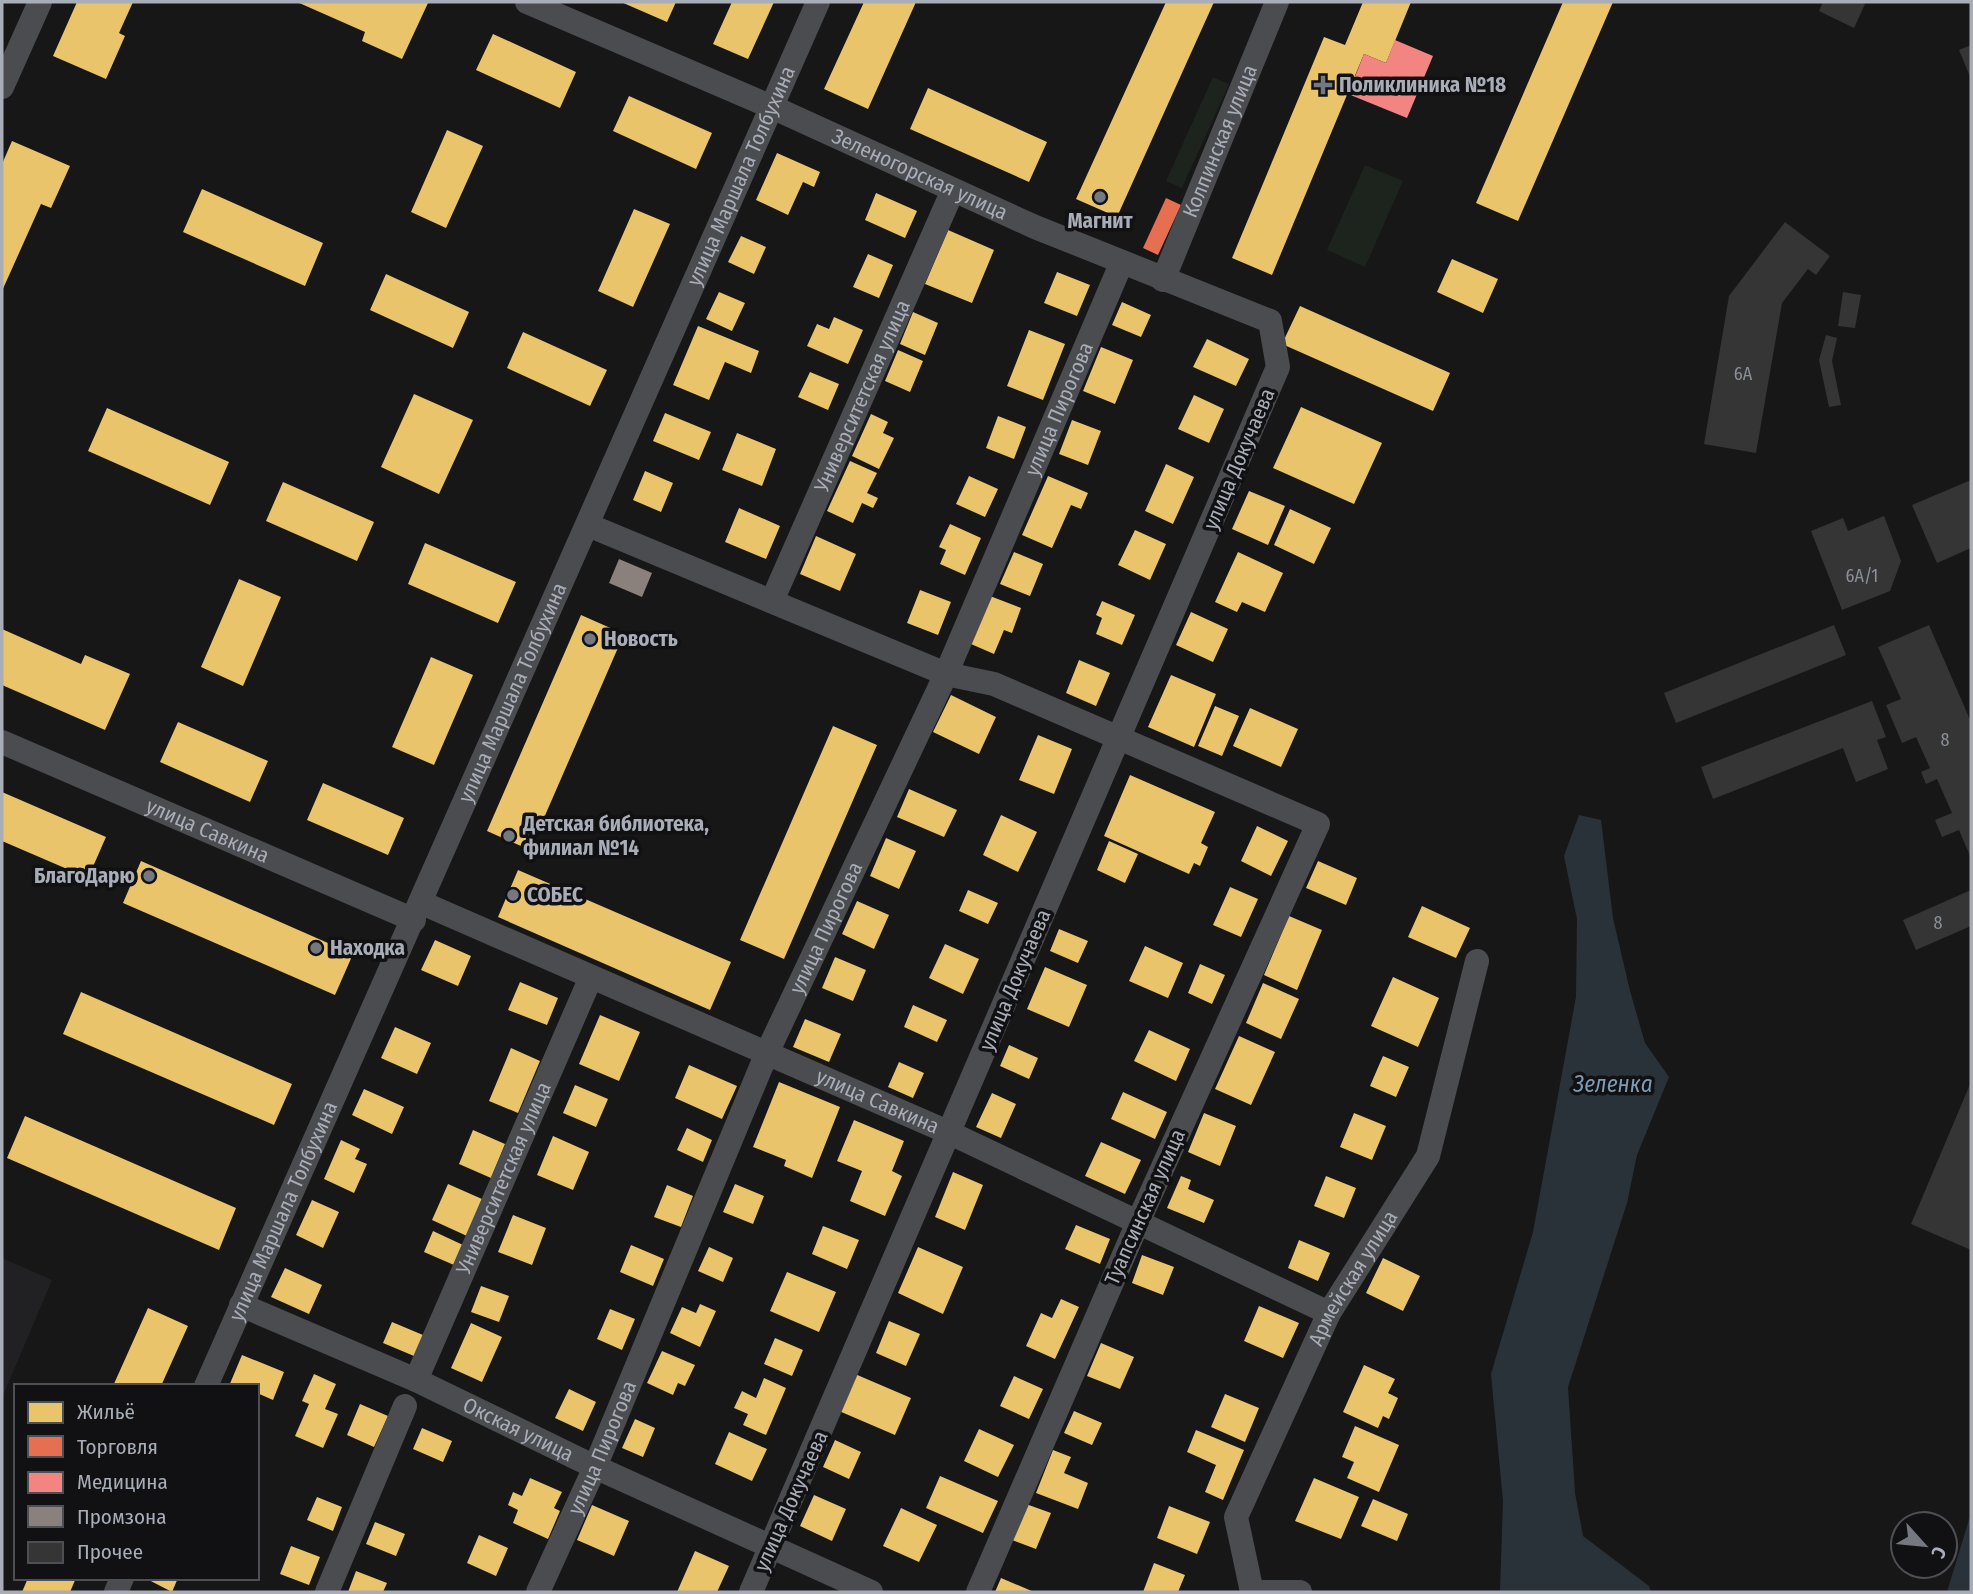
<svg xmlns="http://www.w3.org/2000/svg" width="1973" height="1594" font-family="'Fira Sans Condensed',sans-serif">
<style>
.built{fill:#212123}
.green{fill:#1d241e}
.water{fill:#2a3239}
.homes{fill:#e9c46a}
.shops{fill:#e76f51}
.health{fill:#f28482}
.industry{fill:#8a817c}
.building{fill:#353536}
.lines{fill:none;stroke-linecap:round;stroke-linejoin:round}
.minor{stroke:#4b4c50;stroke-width:24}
.poi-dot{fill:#757880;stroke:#111113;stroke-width:2.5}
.labels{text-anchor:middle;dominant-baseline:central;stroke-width:7;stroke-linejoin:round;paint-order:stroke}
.number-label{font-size:18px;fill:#8b8f98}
.poi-label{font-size:21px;font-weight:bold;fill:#a8adb8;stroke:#111113;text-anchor:start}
.street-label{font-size:21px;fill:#a8adb8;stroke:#111113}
.water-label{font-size:23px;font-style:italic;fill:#7f9bb3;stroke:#111113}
</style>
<rect width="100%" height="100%" fill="#171717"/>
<!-- built -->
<path class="built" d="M2,1258l50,22 -50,118z"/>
<!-- green -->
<path class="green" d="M1213,77l16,7 -47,104 -16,-7z
M1365,165l38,16 -38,86 -38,-17z"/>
<!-- water -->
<path class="water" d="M1579,815l22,5 12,98 17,73 15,52 24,34 -32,78 -10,48 -59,184 7,106 8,43 66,50 2,6h-151l3,-91 -12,-127 42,-142 43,-235 1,-78 -13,-63z
M1971,1513v79h-24z"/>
<!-- homes -->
<path class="homes" d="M77,2h56l-14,31 6,3 -19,43 -53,-23z
M297,2h127l4,1 -26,56 -40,-18 3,-9z
M621,2h55l-9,20z
M732,2h42l-26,57 -35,-15z
M864,2h52l-48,107 -44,-20z
M1166,2h48l-97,215 -41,-18z
M1363,2h48l-25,61 -22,-9 -92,221 -40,-17 92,-221 21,8z
M1563,2h50l-95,219 -42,-18z
M493,34l83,38 -16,36 -84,-38z
M928,88l119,54 -18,40 -119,-53z
M629,96l83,37 -16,36 -83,-38z
M447,130l36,16 -37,82 -35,-16z
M12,141l58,25 -19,42 -10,-4 -39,87v-127z
M777,153l43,19 -6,15 -11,-5 -15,33 -32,-15z
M202,189l121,54 -18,43 -122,-54z
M876,193l41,18 -12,27 -40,-18z
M634,209l36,15 -37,83 -35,-16z
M948,230l46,20 -22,53 -47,-19z
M741,236l25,11 -12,27 -26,-12z
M868,254l25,11 -14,33 -26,-11z
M1452,259l46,20 -15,34 -46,-21z
M1057,272l33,13 -13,31 -33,-13z
M386,274l83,38 -16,36 -83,-38z
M719,292l26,11 -13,28 -26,-12z
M1122,302l29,13 -10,22 -29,-12z
M1300,306l150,67 -17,38 -151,-67z
M913,312l25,11 -13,32 -25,-11z
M834,317l29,13 -15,34 -41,-18 10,-22 12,5z
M698,326l61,25 -8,22 -26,-11 -16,38 -36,-15z
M1029,330l36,14 -22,56 -36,-14z
M523,332l84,38 -17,36 -83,-38z
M1207,339l42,20 -13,27 -43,-19z
M1101,347l32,13 -18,44 -32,-13z
M898,350l25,11 -13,31 -25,-11z
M810,372l29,12 -11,26 -30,-13z
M414,394l59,26 -34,74 -58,-27z
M1194,395l30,14 -15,34 -31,-14z
M1301,407l81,36 -28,61 -81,-36z
M107,408l122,54 -19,43 -122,-54z
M665,413l46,19 -12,28 -46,-19z
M871,414l17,8 -5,11 11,5 -15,31 -27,-13z
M998,416l28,11 -12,32 -28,-11z
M1072,420l29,11 -13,34 -29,-11z
M737,433l39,16 -14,37 -40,-16z
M850,461l27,12 -10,20 11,5 -5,10 -11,-5 -9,20 -26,-12z
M1166,464l28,13 -21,47 -28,-13z
M645,471l28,12 -12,29 -28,-12z
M969,476l29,13 -13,28 -29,-13z
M1048,476l40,17 -7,16 -10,-4 -19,43 -30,-13z
M283,482l91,40 -17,39 -91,-40z
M1249,491l36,15 -17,39 -36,-16z
M739,508l41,18 -14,33 -41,-17z
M1290,509l41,19 -17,36 -40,-19z
M950,524l31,14 -16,37 -25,-11 6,-14 -7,-3z
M1135,530l31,14 -16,36 -32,-15z
M816,536l40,18 -16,37 -40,-17z
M425,543l91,39 -18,41 -90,-39z
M1014,552l29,12 -13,32 -30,-12z
M1238,552l45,21 -18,39 -23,-10 -5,10 -22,-10z
M239,579l42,18 -38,89 -42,-19z
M920,590l31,12 -13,33 -31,-12z
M990,596l31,12 -9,25 -8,-3 -10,24 -23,-10z
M1102,601l33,14 -13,30 -26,-11 6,-16 -6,-3z
M1191,612l37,17 -15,33 -37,-17z
M581,615l43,19 -94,216 -43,-19z
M2,629l79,35 4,-9 45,19 -25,56 -103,-45z
M431,657l42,18 -39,90 -42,-18z
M1079,660l31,13 -14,33 -30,-13z
M1171,675l45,19 -22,53 -46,-20z
M951,695l45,22 -17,37 -46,-22z
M1215,706l24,10 -17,40 -24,-10z
M1250,708l48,21 -17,38 -48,-21z
M178,722l90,39 -18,41 -90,-40z
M833,726l44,19 -93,214 -44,-19z
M1038,735l34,14 -18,45 -35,-14z
M1130,775l85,37 -14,31 7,4 -8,19 -6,-3 -5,11 -85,-38z
M323,783l81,35 -16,37 -81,-35z
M909,789l48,21 -13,27 -47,-20z
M2,792l104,45 -18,41 -86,-37z
M1001,815l36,17 -19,40 -35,-17z
M1257,826l31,15 -17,35 -30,-15z
M886,838l30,13 -17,38 -29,-13z
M1109,841l29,13 -13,29 -28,-13z
M141,861l212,93 -18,41 -212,-92z
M1318,861l39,17 -11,27 -40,-17z
M518,870l213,92 -21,48 -212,-93z
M1230,887l28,12 -17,38 -28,-12z
M968,890l30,13 -10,21 -29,-13z
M857,901l32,14 -15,34 -32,-15z
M1422,906l48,22 -14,30 -48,-21z
M1289,916l33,14 -25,60 -33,-15z
M1059,929l29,12 -10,22 -28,-12z
M435,940l36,16 -13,30 -37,-16z
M945,944l34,15 -16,35 -34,-16z
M1145,946l38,17 -15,35 -39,-17z
M835,957l31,13 -13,31 -31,-13z
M1200,964l25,11 -13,29 -24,-11z
M1045,967l42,18 -18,42 -42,-18z
M1393,977l46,21 -21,49 -47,-21z
M520,982l38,16 -11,27 -39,-15z
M1263,983l36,16 -18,40 -35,-16z
M81,992l211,92 -18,41 -211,-91z
M913,1005l34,15 -10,22 -33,-15z
M600,1015l40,17 -21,49 -40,-17z
M805,1019l36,15 -12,28 -36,-15z
M395,1027l36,16 -14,31 -36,-16z
M1149,1030l41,19 -14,32 -42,-20z
M1239,1036l36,16 -24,53 -36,-16z
M1009,1045l29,13 -9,21 -29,-13z
M511,1048l29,13 -22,52 -29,-12z
M1383,1056l26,11 -13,30 -26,-11z
M899,1062l25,11 -11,25 -25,-11z
M689,1065l48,21 -15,33 -47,-21z
M779,1082l61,25 -28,71 -28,-12 2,-6 -33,-13z
M575,1085l33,14 -12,28 -33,-14z
M364,1089l40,18 -12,27 -40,-19z
M1123,1092l44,20 -12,27 -44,-20z
M992,1093l24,11 -15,34 -25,-11z
M1204,1113l32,13 -16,40 -32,-14z
M1354,1113l32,13 -14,34 -32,-13z
M25,1116l211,92 -17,42 -212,-92z
M854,1120l50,21 -12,30 10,5 -17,40 -35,-15 12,-30 -25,-10z
M687,1128l25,12 -9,22 -26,-12z
M473,1130l32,14 -14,34 -32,-14z
M553,1136l36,16 -16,38 -36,-15z
M341,1140l19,9 -5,10 12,5 -13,29 -30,-14z
M1101,1142l40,18 -16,34 -40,-18z
M953,1172l30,13 -18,45 -30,-13z
M1181,1176l10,4 -3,9 26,11 -10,23 -37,-15z
M1326,1176l30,12 -12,30 -30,-12z
M448,1184l34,15 -15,37 -35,-16z
M735,1184l29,12 -11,28 -30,-12z
M667,1185l26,11 -12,31 -27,-10z
M312,1200l27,12 -16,36 -27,-13z
M513,1215l33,13 -14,37 -34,-13z
M1076,1225l34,14 -10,25 -35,-15z
M823,1226l36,14 -12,29 -35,-15z
M433,1231l30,14 -9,20 -30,-13z
M1299,1240l31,13 -12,28 -30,-13z
M631,1245l33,14 -11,27 -33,-14z
M709,1247l24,11 -10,24 -25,-11z
M918,1247l45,20 -20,47 -45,-21z
M1142,1255l32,12 -11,28 -31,-12z
M1383,1258l37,18 -17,35 -37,-18z
M285,1268l37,17 -13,29 -38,-17z
M787,1272l49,20 -17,40 -49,-21z
M481,1286l28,10 -10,26 -28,-10z
M1061,1299l18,8 -24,52 -29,-13 15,-33 11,5z
M700,1304l16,7 -16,36 -30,-14 12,-26 14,6z
M1259,1306l40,17 -16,35 -39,-17z
M148,1308l40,18 -27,60h-48z
M610,1309l25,10 -13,31 -25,-11z
M889,1321l31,13 -14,32 -30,-13z
M392,1322l31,13 -9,21 -31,-13z
M471,1323l31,14 -20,45 -31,-14z
M775,1338l28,12 -11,26 -28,-12z
M1101,1343l33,14 -14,32 -33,-13z
M662,1351l33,14 -10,21 -7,-3 -5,12 -26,-12z
M242,1355l42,17 -11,28 -16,-7v-7h-28z
M1364,1365l31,14 -7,14 10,5 -9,21 -6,-3 -5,12 -35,-16z
M314,1374l22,10 -11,25 13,5 -15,34 -28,-12 14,-32 -7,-3z
M855,1374l56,24 -16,37 -56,-24z
M1014,1376l29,13 -14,30 -29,-13z
M764,1378l22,10 -20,47 -23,-10 5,-11 -14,-6 8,-17 14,7z
M569,1389l27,13 -13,29 -28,-13z
M1225,1394l34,14 -14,34 -34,-15z
M360,1404l28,12 -14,31 -27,-12z
M1074,1411l28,12 -10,22 -28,-12z
M635,1419l20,9 -12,29 -21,-9z
M1355,1426l44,19 -20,47 -32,-14 7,-16 -12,-5z
M422,1428l30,13 -9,21 -30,-13z
M979,1429l35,16 -16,32 -34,-16z
M1196,1430l48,20 -21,50 -18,-8 11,-27 -29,-13z
M729,1432l38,17 -15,32 -37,-17z
M835,1440l26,12 -12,27 -26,-12z
M1053,1450l18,7 -7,16 24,10 -10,26 -42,-16z
M940,1476l58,25 -15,32 -57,-25z
M530,1478l32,14 -8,16 6,3 -12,28 -35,-16 5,-13 -10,-5 5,-13 9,4z
M1314,1478l45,19 -18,42 -46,-18z
M814,1495l32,14 -14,32 -32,-15z
M317,1497l25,10 -9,24 -26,-11z
M1373,1499l35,15 -11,27 -36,-15z
M1026,1504l25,9 -15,36 -24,-9z
M592,1505l37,16 -15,35 -37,-16z
M1169,1506l41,16 -13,32 -40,-16z
M901,1508l36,17 -18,37 -36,-16z
M375,1522l30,12 -9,22 -30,-12z
M479,1535l29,13 -12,28 -29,-13z
M291,1546l29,11 -11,28 -29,-11z
M695,1551l34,15 -12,26h-40z
M1154,1563l31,12 -7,17h-35z
M356,1571l31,12 -4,9h-35z
M28,1578h48l-6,14h-48z
M145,1578h33l-6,14z
M1001,1578l33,14h-39z"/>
<!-- shops -->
<path class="shops" d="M1166,198l15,7 -23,50 -15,-7z"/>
<!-- health -->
<path class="health" d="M1395,40l38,16 -26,62 -59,-24 16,-40 22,9z"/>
<!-- industry -->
<path class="industry" d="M619,559l33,14 -10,24 -33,-14z"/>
<!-- building -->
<path class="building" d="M1823,2h37l5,2 -11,24 -35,-17z
M1971,45v34l-12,-29z
M1785,222l45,34 -14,19 -8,-6 -26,34 -26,150 -52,-9 25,-148z
M1843,292l18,3 -6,33 -17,-2z
M1826,335l11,3 -5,23 9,44 -12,2 -10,-47z
M1971,480v68l-34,15 -25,-58z
M1884,516l17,45 -11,30 -48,19 -31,-79 32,-13 5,13z
M1834,625l12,30 -170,68 -12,-30z
M1929,625l42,97v136l-12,-28 -17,7 -7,-17 17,-7 -15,-34 -11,5 -5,-12 9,-4 -14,-31 -14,6 -16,-38 15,-6 -23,-52z
M1872,701l14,36 -9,3 11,29 -32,13 -13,-34 -130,51 -12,-32z
M1971,890v36l-55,24 -13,-30z
M1971,1082v168l-60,-26z"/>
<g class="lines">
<!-- minor -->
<g class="minor">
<path id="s1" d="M527,2l245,105 263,120 235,94 8,46 -527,1225"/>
<path d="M2,87l38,-85"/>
<path id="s2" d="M1163,280l114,-278"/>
<path d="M588,525l358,149 48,10 324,140 -179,396 -161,372"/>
<path id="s3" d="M772,601l181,-411"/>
<path id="s4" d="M2,742l412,178"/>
<path id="s5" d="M422,903l528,230 379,180"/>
<path id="s6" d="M241,1305l175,75 179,87 276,125"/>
<path id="s7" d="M416,1380l175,-403"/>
<path id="s8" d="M206,1386l612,-1384"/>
<path d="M116,1592l6,-14"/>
<path d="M327,1592l78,-186"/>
<path id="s9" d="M538,1592l57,-125 171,-412 180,-381 175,-410"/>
<path id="s10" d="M1252,1592l-16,-75 93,-204 99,-157 49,-195"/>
<path d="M1258,1592h42"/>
</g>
</g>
<!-- markers -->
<g class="poi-dot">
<path d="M1319.5 74.5h7v7h7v7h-7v7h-7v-7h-7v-7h7z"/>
<circle cx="1100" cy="197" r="7"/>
<circle cx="590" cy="639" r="7"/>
<circle cx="509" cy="836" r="7"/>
<circle cx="149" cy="876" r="7"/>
<circle cx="513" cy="895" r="7"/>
<circle cx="316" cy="948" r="7"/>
</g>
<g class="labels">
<!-- number labels -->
<g class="number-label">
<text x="1743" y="374">6А</text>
<text x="1862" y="576">6А/1</text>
<text x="1945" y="740">8</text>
<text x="1938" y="923">8</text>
</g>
<!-- poi labels -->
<g class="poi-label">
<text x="1339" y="85">Поликлиника №18</text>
<text x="1100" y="221" text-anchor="middle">Магнит</text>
<text x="604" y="639">Новость</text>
<text x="523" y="824">Детская библиотека,<tspan x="523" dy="24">филиал №14</tspan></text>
<text x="135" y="876" text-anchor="end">БлагоДарю</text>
<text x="527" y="895">СОБЕС</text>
<text x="330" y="948">Находка</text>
</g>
<!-- street labels -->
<g class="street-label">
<text stroke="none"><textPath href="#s2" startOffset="150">Колпинская улица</textPath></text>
<text stroke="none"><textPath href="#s1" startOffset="429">Зеленогорская улица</textPath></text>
<text stroke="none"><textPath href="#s8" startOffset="1323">улица Маршала Толбухина</textPath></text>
<text stroke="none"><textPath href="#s3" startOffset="224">Университетская улица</textPath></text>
<text stroke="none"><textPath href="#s9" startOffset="1293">улица Пирогова</textPath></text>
<text transform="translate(1239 459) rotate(-67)">улица Докучаева</text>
<text stroke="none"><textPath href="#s8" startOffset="758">улица Маршала Толбухина</textPath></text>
<text stroke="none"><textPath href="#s4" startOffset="224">улица Савкина</textPath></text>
<text stroke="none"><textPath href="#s9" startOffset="724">улица Пирогова</textPath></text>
<text transform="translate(1015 980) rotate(-67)">улица Докучаева</text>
<text stroke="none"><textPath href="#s5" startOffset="497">улица Савкина</textPath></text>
<text stroke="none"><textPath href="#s7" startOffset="220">Университетская улица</textPath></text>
<text transform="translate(1145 1207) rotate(-66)">Туапсинская улица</text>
<text stroke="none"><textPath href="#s8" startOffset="191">улица Маршала Толбухина</textPath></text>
<text stroke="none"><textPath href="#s10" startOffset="343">Армейская улица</textPath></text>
<text stroke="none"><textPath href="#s6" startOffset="304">Окская улица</textPath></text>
<text stroke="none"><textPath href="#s9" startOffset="158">улица Пирогова</textPath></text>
<text transform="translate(791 1501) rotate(-66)">улица Докучаева</text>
</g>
<!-- water labels -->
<g class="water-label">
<text x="1613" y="1084">Зеленка</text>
</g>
</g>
<!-- border -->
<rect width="1973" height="1594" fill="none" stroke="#a8adb8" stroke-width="7"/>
<!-- legend -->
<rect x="14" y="1384" width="245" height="196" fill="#111113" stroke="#4d4f55" stroke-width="2"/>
<rect x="28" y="1402" width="35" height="21" fill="#e9c46a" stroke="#4d4f55" stroke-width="2"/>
<text x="77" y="1419" font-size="21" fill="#a8adb8">Жильё</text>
<rect x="28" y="1436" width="35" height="21" fill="#e76f51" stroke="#4d4f55" stroke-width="2"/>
<text x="77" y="1454" font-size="21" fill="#a8adb8">Торговля</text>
<rect x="28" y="1472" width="35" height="21" fill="#f28482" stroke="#4d4f55" stroke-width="2"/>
<text x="77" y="1489" font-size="21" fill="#a8adb8">Медицина</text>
<rect x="28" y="1506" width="35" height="21" fill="#8a817c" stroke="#4d4f55" stroke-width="2"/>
<text x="77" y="1524" font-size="21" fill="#a8adb8">Промзона</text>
<rect x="28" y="1542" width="35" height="21" fill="#353536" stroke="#4d4f55" stroke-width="2"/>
<text x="77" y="1559" font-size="21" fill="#a8adb8">Прочее</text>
<!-- north arrow -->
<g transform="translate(1924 1545) rotate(117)"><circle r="33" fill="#111113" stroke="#4d4f55" stroke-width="2"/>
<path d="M0-5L12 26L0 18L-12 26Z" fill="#757880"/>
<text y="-10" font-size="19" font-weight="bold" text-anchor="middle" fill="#a8adb8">С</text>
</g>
</svg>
